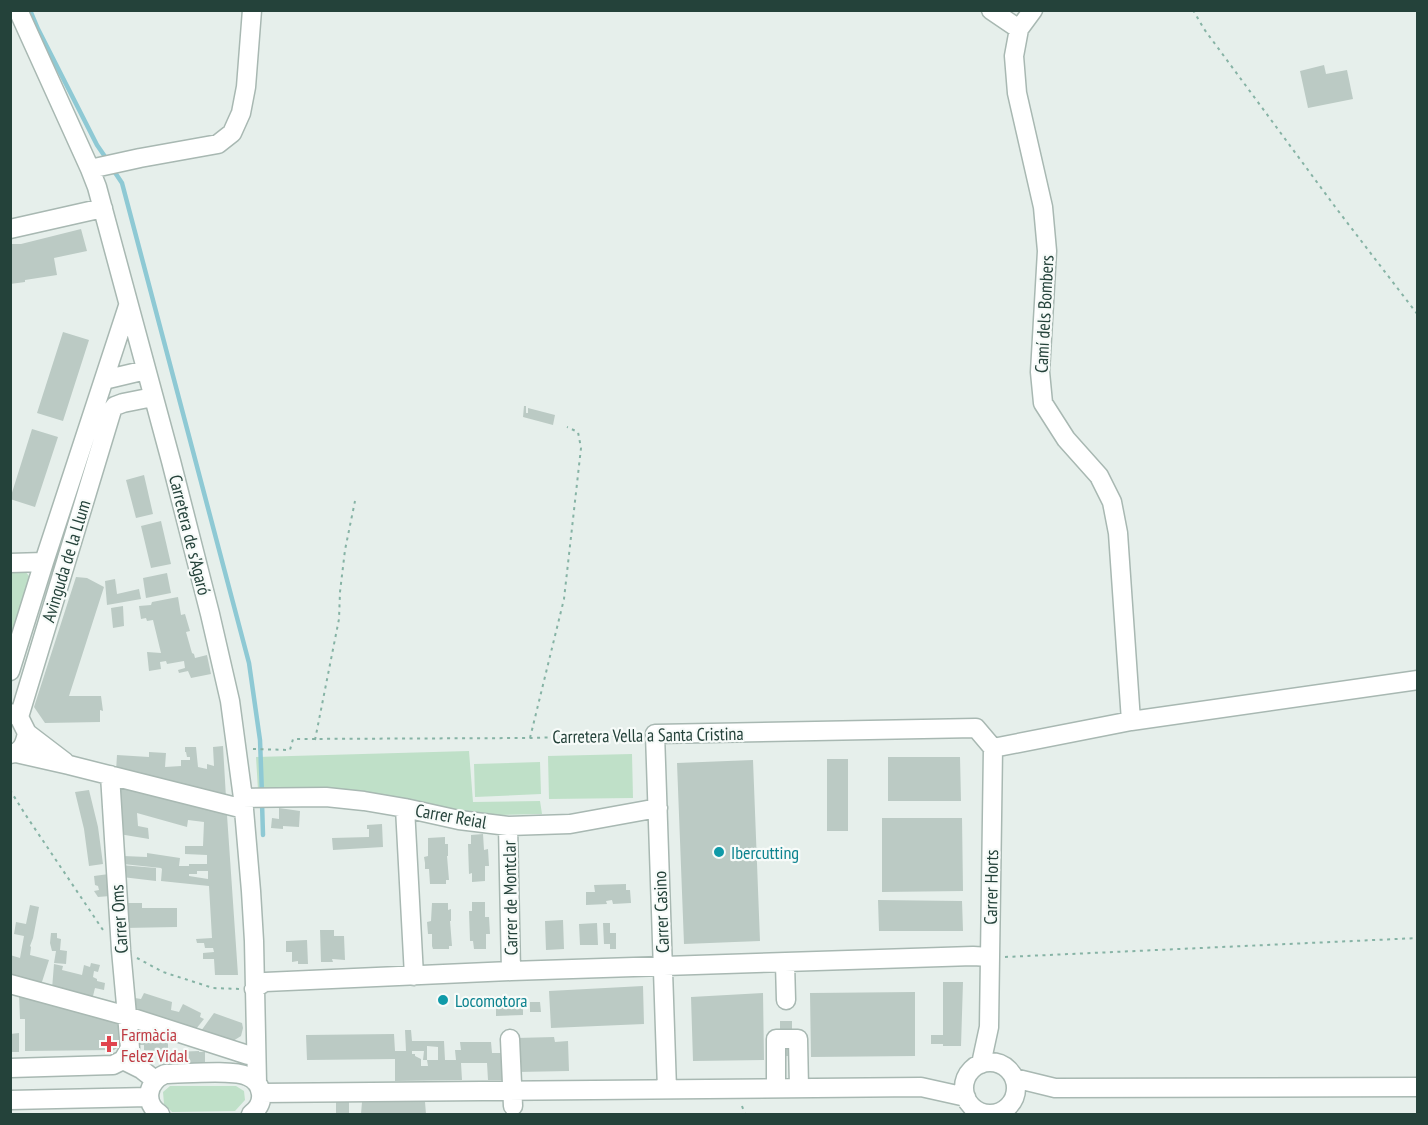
<svg xmlns="http://www.w3.org/2000/svg" width="1428" height="1125" font-family="'PT Sans Narrow',sans-serif">
<style>
.green{fill:#bfe0c8}
.lines{fill:none;stroke-linecap:round;stroke-linejoin:round}
.stream{stroke:#8ec9d4;stroke-width:4.5}
.building{fill:#bbcac4;fill-rule:evenodd}
.minor-casing{stroke:#a8b8b2;stroke-width:21}
.path{stroke:#86b3a5;stroke-width:2;stroke-dasharray:3 4.5;stroke-linecap:butt}
.minor{stroke:#fff;stroke-width:18}
.culture-dot{fill:#0f9aa8;stroke:#f7fbf9;stroke-width:2}
.health-dot{fill:#e0444e;stroke:#f7fbf9;stroke-width:2}
.labels{text-anchor:middle;dominant-baseline:central;stroke-width:4.5;stroke-linejoin:round;paint-order:stroke}
.street-label{font-size:18px;fill:#24423a;stroke:#f7fbf9}
.culture-label{font-size:18px;fill:#0d838f;stroke:#f7fbf9;text-anchor:start}
.health-label{font-size:18px;fill:#be3a42;stroke:#f7fbf9;text-anchor:start}
</style>
<rect width="100%" height="100%" fill="#e6efeb"/>
<!-- green -->
<path class="green" d="M26,572l5,7 -20,68v-74z
M469,751l4,51 67,-1 2,13 -43,1 -44,-5 -113,-19 -36,-3 -48,2 -2,-33z
M632,754l1,44 -84,1 -1,-43z
M540,762l1,32 -66,3 -1,-33z
M170,1086h66l8,5 1,9 -10,11 -63,1 -8,-8 -1,-12z"/>
<g class="lines">
<!-- stream -->
<path class="stream" d="M30,10l8,19 59,116 11,16
M112,168l10,15 127,480 11,77 2,54
M262,802l1,33"/>
</g>
<!-- building -->
<path class="building" d="M1324,65l2,9 21,-4 6,29 -45,9 -8,-37z
M81,229l6,22 -33,7 3,17 -32,5v2l-15,2v-40h11z
M63,332l26,8 -26,81 -26,-8z
M524,406h2v7h2v-5l27,7 -2,10 -30,-8z
M32,429l26,8 -23,70 -25,-8z
M144,475l9,39 -17,4 -10,-38z
M161,521l10,43 -20,4 -10,-42z
M167,573l4,20 -25,5 -3,-20z
M76,577l11,1 17,9 -35,109h32l2,15 -3,-1v12l-55,1 -11,-16z
M115,579l2,15 22,-5 2,10 -34,6 -2,-24z
M178,597l3,18 4,-1 5,17 -4,1 6,21 2,1 1,4 12,-3 4,19 -20,4 -3,-7 -9,2 -1,-3 7,-2 -1,-7 -17,3 -1,-3 -6,1 1,7 -12,2 -2,-19 14,1 -8,-33 -6,1 -1,-3 -5,1 -2,-13 12,-1 1,-3z
M123,606l1,20 -11,2 -2,-20z
M223,746l3,52 -110,-27 1,-16 32,2v-5l17,1 -1,14 16,-1v-6h9v-3h-3l-1,-5h-1v-5h11l2,20 9,2v-5l7,2 -1,-19z
M888,757h72l1,44h-73z
M827,759h21v72h-21z
M753,760l7,181 -76,3 -7,-181z
M120,788l107,27 11,160h-23l-1,-16h-11v-6l11,-1 -1,-4h-8l-1,-5h-7l-1,-4 16,-1 -3,-52 -48,-5 1,-12 -1,-1 -38,-4v-8l24,1v-4l33,5 -1,8h10v-2h18v-9l-22,-1v-8h18l1,-24 -16,-2 -1,7 -50,-14 1,13 10,2 1,11 -30,-5zM197,871h11v8l-19,-3v-2h8z
M89,790l9,37 5,37 -14,2 -5,-37 -9,-37z
M279,808l21,3 -1,16 -16,-1v3l-12,-1 1,-10 7,1z
M882,818h80l1,73 -81,1z
M382,824l1,23 -50,3 -1,-12 37,-1v-8h-2v-4z
M483,834l1,16 4,-1 1,17h-4v15l-13,1v-9l-3,1 -1,-30h3v-9z
M445,837v7h3v12h-1l2,24h-3v4h-16l-1,-15h-4v-6l-1,-6 4,-1v-18z
M121,865l35,3v13l-34,-4z
M109,874l1,22 -12,1 -4,-6 5,-1 -1,-4 -3,-1 -1,-9z
M626,884v6h4l1,13 -18,1 -1,-4 -6,1 1,3 -21,1v-13h9l-1,-7z
M878,900l84,1 1,30h-84z
M472,902h13v15h4l1,17h-4v15h-12l-1,-8h-3l-1,-30h3z
M123,903h19v5h35v19l-53,1z
M432,903h16v7l3,-1v12h-1l2,25h-3v3h-16l-1,-3v-12h-4l-1,-12 4,-1z
M30,905l9,2 -6,31 -3,8 1,1 -1,8 19,5 -8,25 -31,-9v-21l10,3 4,-22 -10,-2 2,-12 10,2z
M563,920l1,29 -18,1 -1,-29z
M597,923l1,22h-18l-1,-21z
M603,923h7v10h6v16h-6v-5h-6z
M320,930h14v6h10l1,24 -13,-1 1,3h-12z
M51,933h6v5l4,1 -1,11 7,1 -1,13 -12,-1 2,-12h-4l-2,-8z
M307,940l1,24h-10v-3l-6,1v-10h-6v-11z
M91,963l9,2 -2,7 -4,-1 -1,6 4,2v2l8,2 -1,7 -9,-2 -3,12 -40,-11 2,-25 9,2 -1,4 20,5 2,-10 6,2z
M943,982h20l-2,64h-18v-2h-12v-9h12z
M643,986l1,38 -93,4 -2,-37z
M915,992v64l-104,1 -1,-64z
M144,993l28,9 -1,8 8,2 4,-8 18,9 -1,4 4,2 -8,10 -65,-19 4,-12 6,1z
M763,993l1,67 -71,1 -2,-64z
M19,994l100,28 4,16 -3,8 -6,4 -89,1v-32h-5z
M523,1000v15l-27,1v-15z
M530,1002h10l1,10h-11z
M214,1013l28,10 1,5 -2,8 -8,5 -32,-10z
M780,1021h12v35h-12z
M405,1030h6l1,11h32l1,19h11l-1,-10h6l-1,-8h31l1,11h12l2,27h-18l-1,-17h-26l1,17 -67,1v-22l-88,1 -1,-25 88,-1 1,17h11zM427,1046l11,1v13h-11l1,6h-7v-7l-6,-3v-2h-3v-3h12l-1,9h4z
M138,1031h17v7h13v16h-13v-3l-11,-1v-5h-6z
M19,1033v19h-9v-18z
M554,1037l1,5 13,-1 1,30 -52,1 -1,-34z
M199,1051v1h6v13l-31,1 -1,-14z
M336,1102h13v12h-13z
M362,1102h63l1,12h-65z"/>
<g class="lines">
<defs>
<path id="minor" d="M18,10l72,159 7,18 74,274 39,153 20,87 13,97 8,93 3,50 3,142
M991,10l28,19
M1033,10l-14,19 -5,27 3,37 26,114 4,44 -7,121 3,31 23,36 33,37 13,26 6,31 13,188
M90,169l50,-11 78,-14 14,-11 9,-20 5,-26 6,-77
M10,229l93,-21
M104,380l42,-10
M115,406l8,-3 30,-6
M10,563l34,-1
M10,671l34,-109 84,-256
M10,713l9,4 8,16c-2,10 -5,20 -17,21
M19,717l93,-307 3,-4
M27,733l38,29
M993,748l138,-27 287,-41
M16,753l53,12 175,44
M110,775l11,175 9,98 -7,12
M243,798l83,-1 38,4 41,7 54,12 49,6 62,-2 88,-16
M405,808l9,168
M508,826l3,145
M785,963l1,37
M10,984l117,32 121,39
M254,989l11,-7 246,-11 462,-15 17,1
M510,1039l3,67
M123,1060l18,9 14,11
M964 1088a26 26 0 1 1 52 0a26 26 0 1 1-52 0Z
M981,1064l8,-37 4,-279
M10,1068l103,-3 10,-5
M1014,1078l41,10 363,-1
M776,1088v-49h22l1,49
M667,1089l-12,-355 321,-6 17,20
M261,1093l660,-6 45,10
M10,1100l139,-3
M160,1114c-17,-11 -13,-32 5,-40 19,0 67,-5 82,2 8,3 13,9 14,18 1,9 -3,15 -10,20"/>
</defs>
<!-- minor casing -->
<use href="#minor" class="minor-casing"/>
<!-- path -->
<path class="path" d="M1193,10l11,19 132,179 82,107
M530,738l34,-139 17,-151 -3,-16 -11,-5
M315,740l24,-121 1,-27 5,-42 10,-49
M253,749l37,1 3,-11 237,-1 110,-3
M10,790l15,24 78,116
M1005,957l413,-19
M137,958l26,14 50,16 27,1
M742,1106l3,8"/>
<!-- minor -->
<use href="#minor" class="minor"/>
</g>
<!-- markers -->
<g class="culture-dot">
<circle cx="719" cy="852" r="6"/>
<circle cx="443" cy="1000" r="6"/>
</g>
<path class="health-dot" d="M106 1035h6v6h6v6h-6v6h-6v-6h-6v-6h6z"/>
<g class="labels">
<!-- street labels -->
<g class="street-label">
<text transform="translate(1044 314) rotate(-87)">Camí dels Bombers</text>
<text transform="translate(190 535) rotate(76)">Carretera de s'Agaró</text>
<text transform="translate(66 561) rotate(-73)">Avinguda de la Llum</text>
<text transform="translate(648 735) rotate(-1)">Carretera Vella a Santa Cristina</text>
<text transform="translate(451 816) rotate(10)">Carrer Reial</text>
<text transform="translate(991 887) rotate(-89)">Carrer Horts</text>
<text transform="translate(510 898) rotate(-91)">Carrer de Montclar</text>
<text transform="translate(661 912) rotate(-92)">Carrer Casino</text>
<text transform="translate(119 919) rotate(-94)">Carrer Oms</text>
</g>
<!-- culture labels -->
<g class="culture-label">
<text x="731" y="852">Ibercutting</text>
<text x="455" y="1000">Locomotora</text>
</g>
<!-- health labels -->
<g class="health-label">
<text x="121" y="1034">Farmàcia<tspan x="121" dy="21">Felez Vidal</tspan></text>
</g>
</g>
<!-- border -->
<rect width="1428" height="1125" fill="none" stroke="#24423a" stroke-width="24"/>
</svg>
